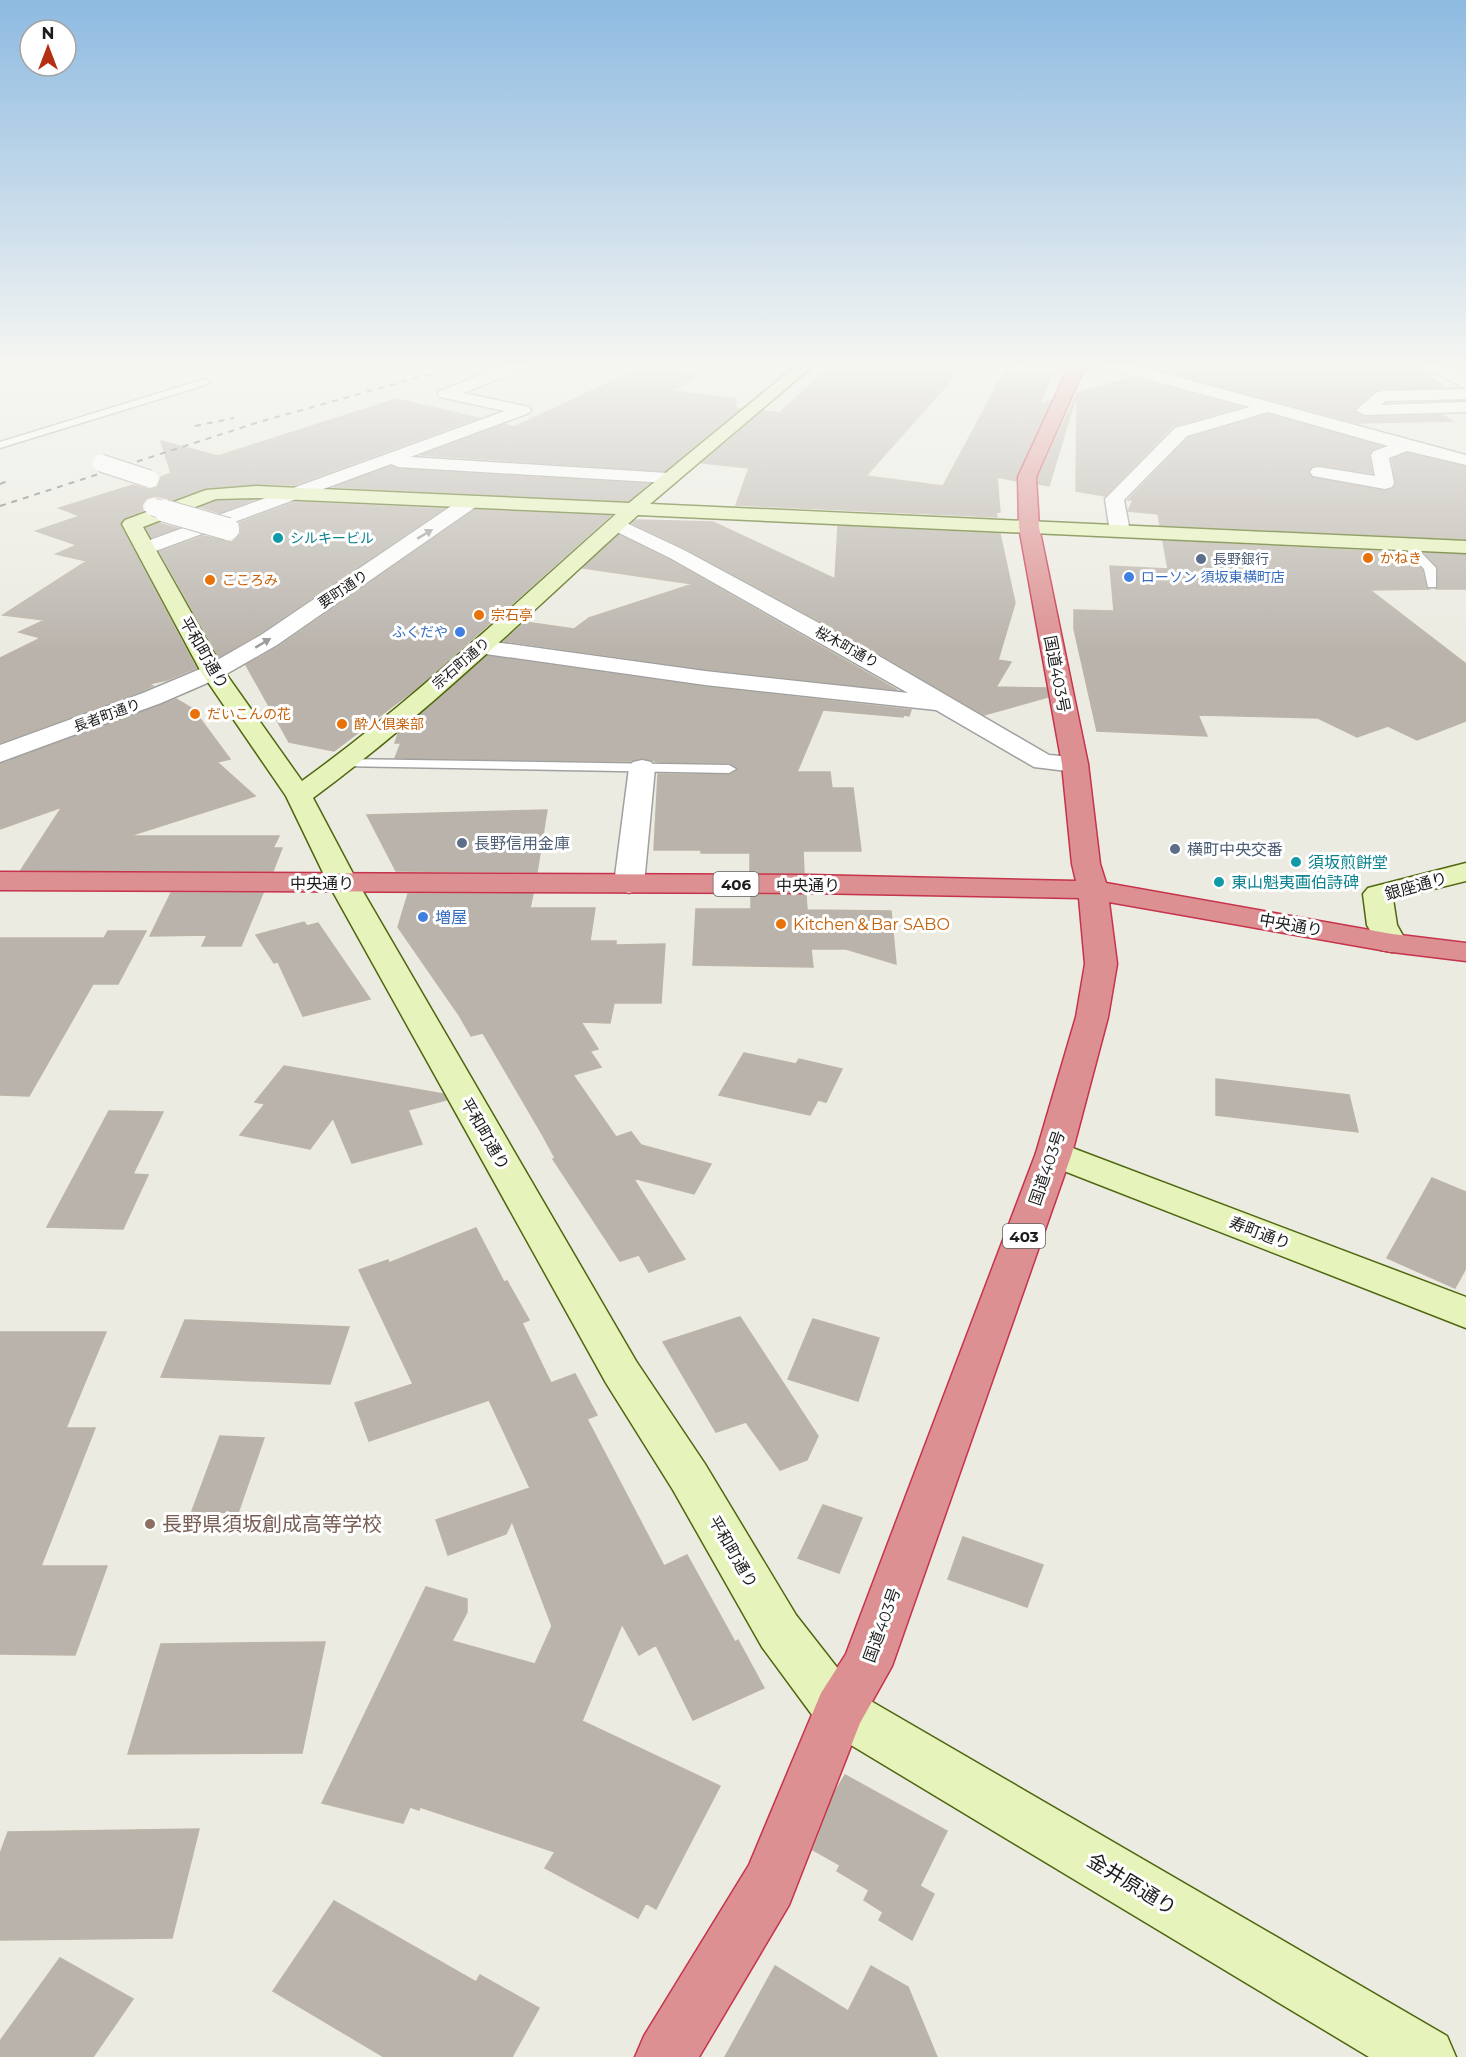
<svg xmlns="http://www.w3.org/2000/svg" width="1466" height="2057" font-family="Montserrat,'Noto Sans JP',sans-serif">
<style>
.building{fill:#b9b3ac;stroke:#bcb4a6;stroke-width:1.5}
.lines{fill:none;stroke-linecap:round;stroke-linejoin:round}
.lane-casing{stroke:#a0a0a0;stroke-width:3}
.street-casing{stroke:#a0a0a0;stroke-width:3}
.secondary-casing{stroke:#4e670e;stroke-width:3}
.highway-casing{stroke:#c6334c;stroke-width:3}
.lane{fill:#fff;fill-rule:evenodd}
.street{fill:#fff;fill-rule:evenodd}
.secondary{fill:#e6f3ba;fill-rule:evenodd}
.highway{fill:#dd9091;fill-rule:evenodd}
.rail{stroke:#6a6a6a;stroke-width:2;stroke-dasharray:6 6;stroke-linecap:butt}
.street-bridge-far1-casing{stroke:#a0a0a0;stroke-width:19;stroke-linecap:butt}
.street-bridge-casing{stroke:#a0a0a0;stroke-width:24;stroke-linecap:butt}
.street-bridge-far1{stroke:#fff;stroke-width:17}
.street-bridge{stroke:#fff;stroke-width:22}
.oneway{fill:#999}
.culture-dot{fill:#0f9aa8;stroke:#fff;stroke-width:2}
.food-dot{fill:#e8710a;stroke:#fff;stroke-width:2}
.service-dot{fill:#5c6f8a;stroke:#fff;stroke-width:2}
.shop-dot{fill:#3f7fe0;stroke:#fff;stroke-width:2}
.education-dot{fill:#8d6e63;stroke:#fff;stroke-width:2}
.labels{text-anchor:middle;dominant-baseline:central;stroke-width:6;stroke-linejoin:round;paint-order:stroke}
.far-culture-label{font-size:14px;fill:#0d838f;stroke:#fff;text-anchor:start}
.far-food-label{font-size:14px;fill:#c56008;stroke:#fff;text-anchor:start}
.far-service-label{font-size:14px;fill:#4e5e75;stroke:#fff;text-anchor:start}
.far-shop-label{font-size:14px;fill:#366cbe;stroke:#fff;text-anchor:start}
.far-street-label{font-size:14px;fill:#1c1c1c;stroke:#fff}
.shield{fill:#fff;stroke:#606060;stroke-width:1.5}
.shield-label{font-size:15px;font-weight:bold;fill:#1c1c1c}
.street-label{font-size:16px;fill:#1c1c1c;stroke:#fff}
.service-label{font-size:16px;fill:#4e5e75;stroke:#fff;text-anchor:start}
.culture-label{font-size:16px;fill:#0d838f;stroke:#fff;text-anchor:start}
.shop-label{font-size:16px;fill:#366cbe;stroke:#fff;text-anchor:start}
.food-label{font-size:16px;fill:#c56008;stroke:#fff;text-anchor:start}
.near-education-label{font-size:20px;fill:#785e54;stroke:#fff;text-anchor:start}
.near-street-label{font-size:20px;fill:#1c1c1c;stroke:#fff}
</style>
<rect width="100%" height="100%" fill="#ecebe2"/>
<!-- building -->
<path class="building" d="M650,364h45l-14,10 15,2 -25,15 65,8v9l4,1 -75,62 -244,-16 83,-31 10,3z
M834,364h131l-99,112 77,10 62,-115 47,3 -12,30 11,-3 -35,80 -19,-4 3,35 -4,1 1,4 -261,-12 13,-37 -47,-5 61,-52 16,2z
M1135,364h142l5,4 131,-4 31,23 -63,2 -6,2 -20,17v4l9,5 79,-2 9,6 -95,2z
M1126,379l18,2 97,26 -68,19 -68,70 -29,-5 1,-98z
M1077,393l-28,93 -10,-2 -1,-7z
M396,399l82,19 -184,67 -38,-1 -50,4 -33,12 -18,-4 -9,3 -4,6 1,6 -19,7 -4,7 76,143 -29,12 -18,4 4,2 -11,5 -142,52v-85l41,-20 -22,-6 26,-12 -42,-5 84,-54 -31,-7 21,-9 -41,-14 44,-15 -21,-8 74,-23 14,4 10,-2 4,-10 10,-4 -10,-32 57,15z
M1268,414l113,32 -8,3 -4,5 3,19 -53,-8 -6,1 -5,5 5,7 73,13 7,-2 3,-5 -4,-25 15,-6 59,14v72l-306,-14 -2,-11 -30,-3 5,-11h-5l60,-62z
M391,466l7,3 250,15 -20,17 -294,-14z
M253,500l-34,13 -19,-6 16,-6z
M295,502l148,7 -183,124 -41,24 -59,-105 44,-16 28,6 8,-9 -1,-10z
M475,510l135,6 -188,168 -88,67 -45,-9 -43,-77 32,-18z
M636,520l77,2 122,57 3,-53 162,8 15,69 -17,57 13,2 -15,25 50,1 2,9 -64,18 -116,-68 -183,-99 -53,-25z
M160,523l1,1 16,4 -26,9 -5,-9z
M619,535l50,25 228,130 -192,-21 -201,-28 21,-19 49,7 15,-11 104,-34 -110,-16z
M1163,541l244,12 15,17 4,17 3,2 -59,1 96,74v57l-49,19 -29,-14 -31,11 -39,-19 -120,-3 9,21 -110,-5 -23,-102v-19l40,1 -4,-45 58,3z
M1425,553l41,2v34h-30l2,-21z
M487,656l218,31 206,23 -2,6 -5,-1 -1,2 -80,-7 -26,62h33l2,16h21l8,63h-58l1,22h-54v-20h-49v-3h-47l4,-76 71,1 9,-5 -8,-7 -71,-1 -17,-4 -11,3h-26l-210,-3 6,-15h-6l3,-9z
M176,699l17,10 37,50 -13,3 38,34 -126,40h150l-6,12h9l-9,23 -252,-1 41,-63 -62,22v-65z
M547,810l-10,62 -141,-1 -29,-56z
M171,893h92l-22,53h-39l5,-11 -57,1z
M408,894h125l-3,14h65l-5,33h26v4l49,-1 -4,59h-47l-4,20 -29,-1 17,27 -8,2 11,16 -28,8 43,62 15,-5 10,13 70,19 -17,30 -61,-16 52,81 -36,13 -10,-17 -19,6 -67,-102 2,-1 -13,-24 -59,-101 -12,3 -12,-21 -61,-88z
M751,895h55l1,15 84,1 5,53 -50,-15h-35l2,18 -120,-2 3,-56h55z
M304,922l3,4 11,-3 52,76 -67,17 -25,-54 -4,1 -18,-28z
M108,931h38l-28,53h-25l-64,112 -29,-1v-157h104z
M744,1053l52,11 3,-5 43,10 -16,33 -8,-2 -8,15 -91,-20z
M284,1066l159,28 3,6 -38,10 14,34 -70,19 -19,-45 -23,31 -70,-14 25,-31 -10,-2z
M1216,1079l133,16 9,37 -142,-17z
M109,1111l54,1 -30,62 15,1 -25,54 -76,-2z
M1432,1178l34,14v76l-11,20 -68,-30z
M476,1228l28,54 3,-1 22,39 -7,3 29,60 24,-9 22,41 -10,4 77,147 23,-11 48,87 3,-2 26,48 -71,32 -37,-75 -17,10 -17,-31 -40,97 138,65 -64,123 -10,-6 -8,15 -93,-50 10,-16 -135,-45 -1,3 -9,-3 -7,16 -81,-20 104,-216 41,12v13l-15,29 83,23 17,-38 -40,-105 -6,13 -58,21 -12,-35 94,-32 -41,-88 -120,41 -14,-38 58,-19 -54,-114 29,-10 1,3z
M740,1317l78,119 -11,24 -27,10 -34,-48 -30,10 -53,-90z
M813,1319l66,19 -21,63 -70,-22z
M185,1320l164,7 -19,57 -169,-7z
M0,1332h106l-40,96h29l-54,138h66l-32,89 -75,-1z
M220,1436l44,2 -26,75 -46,-2z
M823,1505l39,13 -23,55 -41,-15z
M963,1537l80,28 -16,42 -79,-28z
M325,1642l-23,111 -174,1 33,-110z
M845,1775l102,56 -27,55 14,8 -22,46 -33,-20 4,-8 -19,-12 5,-10 -32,-19 3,-6 -27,-15 22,-58z
M199,1829l-27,109 -172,2v-86l8,-22z
M334,1901l142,81 4,-7 59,33 -27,49h-128l-111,-66z
M60,1958l73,41 -40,58h-93v-16z
M775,1966l73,45 23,-45 37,21 29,70h-212z"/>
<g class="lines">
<defs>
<path id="lane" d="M205,379l4,3 -1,2 -208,64v-6z
M1407,541l4,1 25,26v19h-8l-4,-18 -22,-25z
M344,759l385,6 7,4 -7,4 -390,-7 -2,-3 2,-3z"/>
<path id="street" d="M508,364h22l-3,3 -64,26 66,14 2,3 -2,3 -119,44 258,16 6,1 3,4 -3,4 -6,1 -270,-16 -7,-3 -238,88h-14l-3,-4 3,-4 366,-133 -65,-14 -2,-3 2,-3z
M1098,364h27l26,6 315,85v10l-59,-14 -18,7 5,25 -2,4 -7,2 -72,-13 -3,-4 3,-4 6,-1 56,9 -4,-21 3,-4 14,-5 -120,-34 -81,24 -63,64 6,32 -3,4h-14l-3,-4 -5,-33 70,-71 75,-21 -149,-40z
M1419,364h20l27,14v11z
M1466,389v10l-80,2 -5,4 85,-3v10l-102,3 -8,-5 20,-17 6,-2z
M470,496l7,2 2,4 -2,4 -200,139 -56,32 -60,26 -161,59v-17l143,-52 62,-26 56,-32 202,-137z
M618,519l66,31 183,99 182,106 35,3 4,6 -4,6 -9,2 -41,-5 -98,-57 -231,-25 -233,-33 -3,-5 3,-5 8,-2 225,31 203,22 -238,-135 -59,-29 -3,-4 3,-4z
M642,760l9,2 4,6 -11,116 -5,6 -10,3 -10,-3 -5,-6 15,-116 4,-6z"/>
<path id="secondary" d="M798,364h17l-165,140 816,37v12l-828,-38c-106,96 -210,198 -325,283l45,85 278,478 69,103 91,151 61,78 590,343 9,21h-87l-548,-330 -59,-80 -89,-157 -67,-107 -278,-500 -42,-87 -85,-124 -79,-148 3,-4 81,-30 50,-4 373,17zM256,498l360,16c-103,91 -203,187 -314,267l-78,-110 -81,-144 73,-28z
M1466,863v18l-73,18 4,26 10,18 -4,7 -11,2 -11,-2 -14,-25 -4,-31 5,-6z
M1054,1141l412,156v31l-425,-166 -5,-9 5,-9z"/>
<path id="highway" d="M1070,364h16l-50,113 3,50 49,237 12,100 6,19 286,51 74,9v18l-74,-9 -283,-50 8,62 -9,53 -36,136 -180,513 -32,57 -71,182 -90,152h-64l9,-21 105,-171 72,-172 25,-39 190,-501 40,-136 9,-53 -6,-66 -271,-5 -808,-3v-18l808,3 268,6 -4,-17 -10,-100 -43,-237 -1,-50z"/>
</defs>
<!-- lane casing -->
<use href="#lane" class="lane-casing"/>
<!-- street casing -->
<use href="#street" class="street-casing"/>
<!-- secondary casing -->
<use href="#secondary" class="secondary-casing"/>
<!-- highway casing -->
<use href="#highway" class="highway-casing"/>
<!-- lane -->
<use href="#lane" class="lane"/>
<!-- street -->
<use href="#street" class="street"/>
<!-- secondary -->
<use href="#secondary" class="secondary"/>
<!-- highway -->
<use href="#highway" class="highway"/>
<!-- rail -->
<path class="rail" d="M195,426l39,-8
M0,484l10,-4
M0,506l259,-84 207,-58"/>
<defs>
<path id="street-bridge-far1" d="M101,463l49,16
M153,507l17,5"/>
<path id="street-bridge" d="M165,511l63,18"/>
</defs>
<!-- street-bridge-far1 casing -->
<use href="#street-bridge-far1" class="street-bridge-far1-casing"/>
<!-- street-bridge casing -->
<use href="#street-bridge" class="street-bridge-casing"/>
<!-- street-bridge-far1 -->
<use href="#street-bridge-far1" class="street-bridge-far1"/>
<!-- street-bridge -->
<use href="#street-bridge" class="street-bridge"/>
</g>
<!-- one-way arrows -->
<defs><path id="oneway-solid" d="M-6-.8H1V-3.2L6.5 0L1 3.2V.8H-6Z" transform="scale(1.5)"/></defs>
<g class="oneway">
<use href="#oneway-solid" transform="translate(425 534) rotate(-31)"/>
<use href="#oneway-solid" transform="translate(263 643) rotate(-31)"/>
</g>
<!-- sky -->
<linearGradient id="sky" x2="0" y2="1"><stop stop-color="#8dbae1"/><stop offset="0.56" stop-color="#f6f6f2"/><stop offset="1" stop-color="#f6f6f2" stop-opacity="0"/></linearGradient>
<rect width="1466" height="652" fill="url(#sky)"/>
<!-- markers -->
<g class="culture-dot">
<circle cx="278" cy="538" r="6"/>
<circle cx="1296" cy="862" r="6"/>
<circle cx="1219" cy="882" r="6"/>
</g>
<g class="food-dot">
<circle cx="1368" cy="558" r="6"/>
<circle cx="210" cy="580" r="6"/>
<circle cx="479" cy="615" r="6"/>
<circle cx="195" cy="714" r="6"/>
<circle cx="342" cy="724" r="6"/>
<circle cx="781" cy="924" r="6"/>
</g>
<g class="service-dot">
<circle cx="1201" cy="559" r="6"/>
<circle cx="462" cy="843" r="6"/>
<circle cx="1175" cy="849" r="6"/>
</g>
<g class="shop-dot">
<circle cx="1129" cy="577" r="6"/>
<circle cx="460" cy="632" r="6"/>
<circle cx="423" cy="917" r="6"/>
</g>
<circle class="education-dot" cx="150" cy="1524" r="6"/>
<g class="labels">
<!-- far-culture labels -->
<g class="far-culture-label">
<text x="290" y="538">シルキービル</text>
</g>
<!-- far-food labels -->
<g class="far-food-label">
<text x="1380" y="558">かねき</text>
<text x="222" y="580">こころみ</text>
<text x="491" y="615">宗石亭</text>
<text x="207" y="714">だいこんの花</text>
<text x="354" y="724">酔人倶楽部</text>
</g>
<!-- far-service labels -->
<g class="far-service-label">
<text x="1213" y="559">長野銀行</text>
</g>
<!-- far-shop labels -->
<g class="far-shop-label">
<text x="1141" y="577">ローソン 須坂東横町店</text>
<text x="448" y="632" text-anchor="end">ふくだや</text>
</g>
<!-- far-street labels -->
<g class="far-street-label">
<text transform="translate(343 589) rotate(-34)">要町通り</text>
<text transform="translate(847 647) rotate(29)">桜木町通り</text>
<text transform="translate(461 663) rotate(-41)">宗石町通り</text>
<text transform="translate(107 715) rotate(-20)">長者町通り</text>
</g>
<!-- shield labels -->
<g class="shield">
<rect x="713.5" y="872" width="45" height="24" rx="4.5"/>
<rect x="1003" y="1224" width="42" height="24" rx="4.5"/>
</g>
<g class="shield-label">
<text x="736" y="884">406</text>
<text x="1024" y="1236">403</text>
</g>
<!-- street labels -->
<g class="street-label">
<text transform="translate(204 653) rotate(60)">平和町通り</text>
<text transform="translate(1057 674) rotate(79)">国道403号</text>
<text x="322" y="883">中央通り</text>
<text x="808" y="885">中央通り</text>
<text transform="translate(1416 886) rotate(-16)">銀座通り</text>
<text transform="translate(1291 925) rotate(10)">中央通り</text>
<text transform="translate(485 1134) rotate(60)">平和町通り</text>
<text transform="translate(1047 1168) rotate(-71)">国道403号</text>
<text transform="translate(1260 1233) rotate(21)">寿町通り</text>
<text transform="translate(733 1552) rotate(60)">平和町通り</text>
<text transform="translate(882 1625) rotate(-70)">国道403号</text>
</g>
<!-- service labels -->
<g class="service-label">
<text x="474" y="843">長野信用金庫</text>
<text x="1187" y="849">横町中央交番</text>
</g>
<!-- culture labels -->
<g class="culture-label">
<text x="1308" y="862">須坂煎餅堂</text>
<text x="1231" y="882">東山魁夷画伯詩碑</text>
</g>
<!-- shop labels -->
<g class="shop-label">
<text x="435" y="917">増屋</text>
</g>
<!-- food labels -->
<g class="food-label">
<text x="793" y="924">Kitchen＆Bar SABO</text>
</g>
<!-- near-education labels -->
<g class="near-education-label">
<text x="162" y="1524">長野県須坂創成高等学校</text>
</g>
<!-- near-street labels -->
<g class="near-street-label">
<text transform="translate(1132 1884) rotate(31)">金井原通り</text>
</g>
</g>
<!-- north arrow -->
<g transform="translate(48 48)"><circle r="28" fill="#ffffff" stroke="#a4a4a4" stroke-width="1.5"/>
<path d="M0-4.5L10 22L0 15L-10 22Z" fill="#b52f12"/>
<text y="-9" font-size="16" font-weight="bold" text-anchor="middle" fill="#1c1c1c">N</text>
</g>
</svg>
